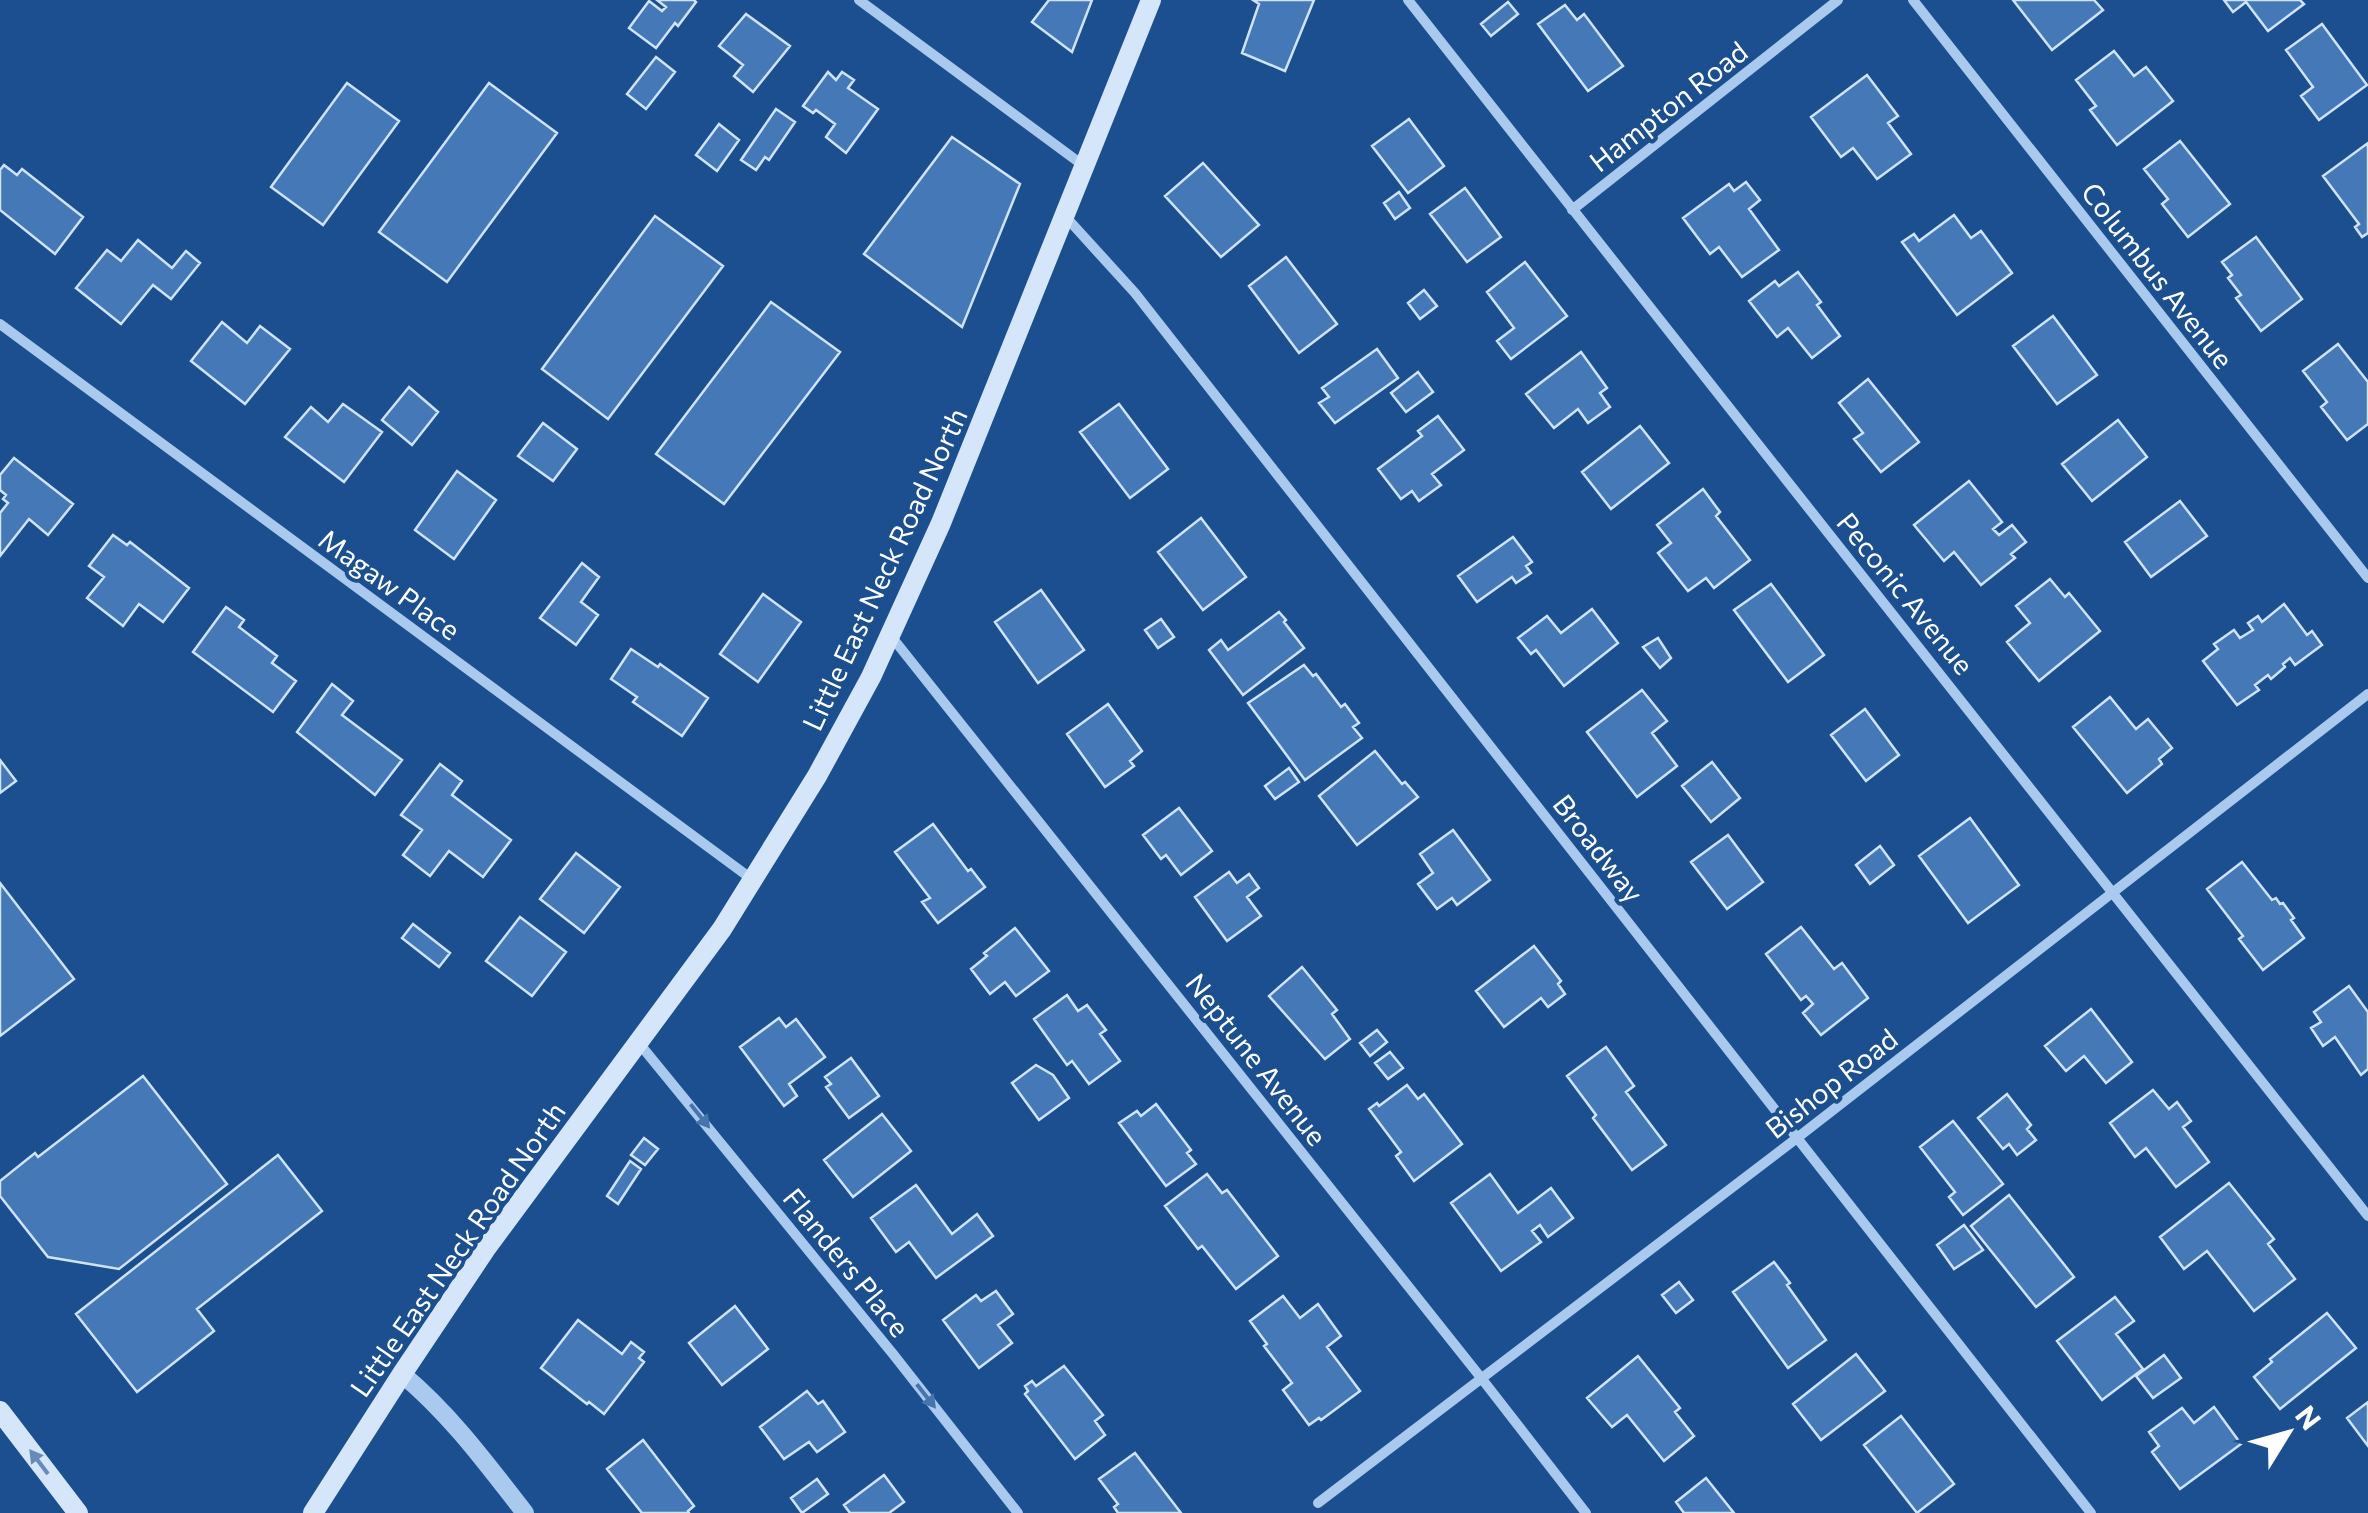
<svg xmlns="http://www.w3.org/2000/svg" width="2368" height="1513" font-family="Commissioner,sans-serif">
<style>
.building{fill:#4478b7;stroke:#cfe3fa;stroke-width:2.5}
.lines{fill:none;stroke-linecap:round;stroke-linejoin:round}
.minor{stroke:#a9c9ee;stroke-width:10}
.tertiary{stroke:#a9c9ee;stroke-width:18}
.secondary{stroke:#d6e6fa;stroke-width:20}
.oneway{fill:#4674ac}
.oneway2{fill:#668bba}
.labels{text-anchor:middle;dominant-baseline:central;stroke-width:8;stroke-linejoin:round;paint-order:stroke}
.street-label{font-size:28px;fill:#fff;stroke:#1b4f8f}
</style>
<rect width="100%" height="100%" fill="#1b4f8f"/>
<!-- building -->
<path class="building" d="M657,0h37l2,2 -18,24 -3,-3 -19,25 -27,-20 20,-27 13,10 4,-4z
M1049,0h43l-20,52 -40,-30z
M1253,0h61l-29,71 -43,-18 17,-49z
M2013,0h81l9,10 -51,40z
M2224,0h76l4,4 -36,27 -22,-29 -13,10z
M1508,2l10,12 -27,22 -10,-12z
M1565,5l12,15 7,-6 39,52 -35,25 -50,-67z
M746,14l44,32 -37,46 -19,-16 9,-11 -24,-19z
M2322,24l45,61 -48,35 -18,-24 12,-9 -27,-37z
M2114,51l20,25 12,-9 27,34 -56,44 -27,-35 6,-4 -20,-26z
M656,57l19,15 -29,37 -19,-15z
M828,72l8,8 6,-8 12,8 -6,8 30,21 -32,44 -20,-16 9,-13 -19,-14 -3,3 -10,-7z
M1867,75l31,41 -10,7 23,31 -34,25 -24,-31 -12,9 -30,-40z
M347,83l52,38 -76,104 -52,-38z
M489,83l68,50 -110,149 -68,-50z
M776,109l19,13 -26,38 -4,-3 -9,13 -15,-10z
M1409,119l35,47 -36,27 -36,-47z
M719,124l20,16 -22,31 -21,-16z
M952,137l68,47 -58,143 -98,-73z
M2180,141l50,63 -42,33 -26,-33 6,-5 -24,-30z
M2368,143v90l-6,4 -7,-10 4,-3 -36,-48z
M1203,163l56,62 -38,32 -56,-61z
M4,165l13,10 5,-6 61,48 -28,37 -55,-44v-40z
M1746,182l14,18 -11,9 30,41 -37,27 -23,-30 -9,7 -27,-36 46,-34 5,7z
M1465,188l36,49 -34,25 -37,-48z
M1399,192l11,16 -15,11 -11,-16z
M1954,215l17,23 10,-7 31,42 -55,42 -55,-73 12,-8 5,7z
M655,216l68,50 -115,153 -66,-50z
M2256,237l46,62 -41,32 -25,-33 5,-3 -13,-17 4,-3 -10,-13z
M138,240l34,28 14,-17 14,12 -29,36 -18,-14 -32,39 -45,-36 31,-38 14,11z
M1286,257l51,67 -38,29 -50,-67z
M1525,262l42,54 -56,43 -14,-18 17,-13 -27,-36z
M1798,272l23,30 -4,3 23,31 -28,22 -24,-30 -11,9 -28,-36 26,-20 4,5z
M1424,290l13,16 -17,13 -12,-16z
M771,302l69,50 -116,152 -68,-50z
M2053,316l44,59 -40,29 -44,-58z
M222,322l25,21 13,-17 30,23 -45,55 -54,-43z
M2338,344l30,38v42l-21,16 -26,-33 6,-5 -24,-31z
M1377,349l21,29 -63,45 -16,-20 10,-6 -7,-9z
M1581,352l26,36 -7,5 10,14 -22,16 -10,-14 -24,19 -28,-34z
M1418,372l15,20 -27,20 -15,-19z
M1868,379l51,63 -38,30 -27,-33 9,-6 -24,-30z
M409,387l29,25 -26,33 -30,-25z
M343,404l39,28 -38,50 -59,-45 26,-30 17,15z
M1119,404l49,65 -38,29 -50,-66z
M1438,416l26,34 -32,24 9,11 -22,16 -7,-10 -11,8 -23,-30 44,-33 -4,-5z
M2118,420l29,37 -55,44 -30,-37z
M543,423l34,26 -24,32 -35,-25z
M1640,426l29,37 -58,46 -29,-37z
M14,458l59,46 -25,31 -19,-16 -29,37v-43l8,-10 -5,-4 3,-4 -6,-5v-15z
M457,471l39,29 -42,59 -39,-29z
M1969,481l33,41 -9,7 6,6 13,-10 14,17 -15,12 4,4 -34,27 -27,-33 -10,9 -30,-36z
M1703,489l17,23 -4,4 34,44 -36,28 -8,-10 -18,13 -30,-38 13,-10 -14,-18z
M2180,501l27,35 -56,41 -26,-35z
M1201,518l45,59 -43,33 -45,-58z
M113,535l14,10 3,-3 59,46 -26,34 -24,-18 -16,22 -36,-28 17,-21 -15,-11z
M1513,537l19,25 -6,4 5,7 -15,10 -4,-6 -35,25 -19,-26z
M582,563l17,14 -18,25 17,13 -22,30 -36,-27z
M2050,579l15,18 4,-4 31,38 -61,50 -32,-39 23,-19 -14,-17z
M1771,584l53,71 -36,27 -54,-72z
M1041,590l43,60 -46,33 -43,-61z
M763,594l38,28 -43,60 -38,-28z
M2284,604l23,31 5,-4 10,14 -27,20 -5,-7 -7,6 2,3 -14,12 -3,-4 -13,10 4,5 -22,15 -34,-44 15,-12 -4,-5 20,-14 6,8 13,-8 -5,-7 10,-7 4,6z
M226,607l18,13 -5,7 38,29 -5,7 24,18 -23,31 -80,-60z
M1592,609l26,34 -54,43 -28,-36 -5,4 -13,-16 29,-22 14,17z
M1279,612l7,8 -2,2 20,26 -61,47 -34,-45 12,-10 7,10z
M1161,619l13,18 -16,11 -13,-18z
M1658,638l13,20 -11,10 -17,-21z
M631,649l27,18 2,-3 48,34 -26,38 -49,-34 4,-5 -26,-18z
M1304,665l9,11 3,-2 25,33 4,-3 14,19 -6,4 9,11 -57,42 -57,-77z
M332,684l21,17 -11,14 60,45 -27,35 -78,-63z
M1642,690l25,31 -15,12 25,33 -40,31 -50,-65z
M2110,697l26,32 12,-10 24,29 -13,11 3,5 -35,29 -54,-66z
M1108,704l34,47 -12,10 4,5 -29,21 -38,-53z
M1865,709l34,46 -33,26 -35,-46z
M1375,751l27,33 3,-2 13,15 -61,48 -38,-49z
M0,760l16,21 -16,12z
M1712,762l28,36 -29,24 -29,-36z
M440,764l22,17 -10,14 59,45 -28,37 -34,-26 -19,25 -27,-21 19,-25 -21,-15z
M1289,768l10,14 -24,17 -10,-13z
M1179,808l33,43 -31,24 -15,-20 -5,4 -18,-24z
M1970,818l49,67 -51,38 -49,-67z
M933,824l35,47 3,-2 14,18 -47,36 -16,-21 8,-4 -35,-46z
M1453,830l37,50 -33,25 -5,-7 -15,11 -19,-25 15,-11 -13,-19z
M1728,835l35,47 -36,27 -36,-47z
M1880,846l14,19 -24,19 -14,-19z
M576,853l44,34 -36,46 -44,-34z
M2242,862l30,38 4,-2 4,6 3,-1 11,15 -3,2 13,18 -41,32 -24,-31 4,-3 -36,-47z
M1229,872l8,11 12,-9 10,14 -12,9 14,19 -34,25 -32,-44z
M0,883l74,96 -74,57z
M520,917l46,35 -34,44 -46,-35z
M413,924l37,29 -11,14 -37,-29z
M1801,927l33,42 8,-6 26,35 -47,37 -18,-22 10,-9 -7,-8 -5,4 -35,-46z
M1015,928l34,43 -33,25 -11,-14 -15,12 -19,-25 16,-13 -3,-3z
M1534,946l27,35 -3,3 7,10 -17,13 -7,-9 -37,29 -28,-36z
M1302,967l35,43 -5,4 18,25 -25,20 -56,-63z
M2349,986l19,26v57l-7,6 -26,-38 -12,9 -12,-18 10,-6 -7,-10z
M1067,995l11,16 9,-6 19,25 -6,4 20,27 -31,23 -17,-23 -5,4 -33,-46z
M2091,1009l41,53 -26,21 -22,-27 -18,15 -21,-25z
M779,1018l7,9 10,-8 29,38 -36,27 8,12 -13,10 -44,-59z
M1377,1030l10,12 -17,14 -10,-13z
M1606,1047l28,39 -8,6 40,53 -34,25 -39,-52 3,-3 -29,-39z
M1390,1052l13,16 -15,11 -13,-16z
M851,1058l28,38 -30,22 -23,-31 5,-3 -6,-7z
M1036,1065l17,10 16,23 -30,22 -27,-37z
M143,1076l84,108 -108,85 -71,-12 -48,-61v-15l35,-28 3,4z
M1407,1085l11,14 6,-5 38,50 -48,37 -18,-25 5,-4 -32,-43 8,-6 2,3z
M2153,1090l16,19 8,-7 14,19 -8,6 26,35 -33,25 -30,-39 -11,9 -25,-34z
M2007,1094l24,31 -4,4 9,11 -19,15 -8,-11 -6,5 -25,-31z
M1156,1104l35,46 -4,3 9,11 -30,22 -47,-63 18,-12 4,5z
M882,1114l29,37 -58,46 -29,-37z
M1953,1121l50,63 -40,31 -14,-18 6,-5 -35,-45z
M644,1138l14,11 -13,16 -14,-10z
M278,1155l44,56 -125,98 17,22 -77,61 -61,-78z
M630,1161l11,8 -23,35 -11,-8z
M1207,1174l15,19 5,-3 51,66 -42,33 -34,-43 -4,3 -33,-43z
M1490,1174l28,39 33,-25 22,30 -25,19 -8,-12 -8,6 9,11 -40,29 -50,-68z
M2229,1183l45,56 -6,5 27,35 -41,32 -47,-60 -23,18 -24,-32z
M916,1185l36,49 25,-20 16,22 -57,42 -27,-36 -13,10 -25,-34z
M2009,1195l65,82 -38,30 -65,-81z
M1964,1225l19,25 -29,19 -17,-24z
M1774,1262l16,21 -3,2 39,55 -38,28 -55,-76z
M1679,1282l14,18 -17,13 -14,-18z
M996,1291l17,23 -15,11 14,18 -33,25 -36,-48 33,-25 5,6z
M1283,1296l17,22 18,-14 23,32 -14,11 33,44 -39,29 -2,-2 -10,7 -26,-35 9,-7 -28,-37 3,-2 -17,-23z
M2115,1297l19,24 -18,13 27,35 -41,31 -45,-59z
M735,1306l33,43 -46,36 -33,-42z
M2327,1313l29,35 -76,61 -26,-32 18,-15 -2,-3z
M578,1320l44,34 9,-12 13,10 -5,6 5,4 -40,52 -15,-12 -2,2 -46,-36z
M1856,1354l29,37 -64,49 -28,-36z
M2164,1355l17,23 -28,20 -17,-22z
M1638,1356l42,52 -5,4 19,24 -30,25 -37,-46 -15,12 -25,-29z
M1064,1366l39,49 -8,6 10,14 -30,24 -50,-65 3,-3 -3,-5 7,-5 4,5z
M807,1391l11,13 5,-3 22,31 -28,20 -8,-10 -25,17 -24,-32z
M2368,1402v44l-21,-28z
M2214,1407l27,37 -61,45 -28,-37 7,-6 -10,-14 33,-24 12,15z
M1901,1416l53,68 -37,29 -53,-68z
M643,1440l51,66 -6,5 1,2h-47l-35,-44z
M1135,1453l46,60h-63l-4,-6 4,-3 -19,-25z
M884,1475l20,27 -15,11h-39l-6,-8z
M1706,1478l28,35h-50l-8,-11z
M817,1479l11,15 -26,19 -11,-15z"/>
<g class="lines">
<!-- minor -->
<path class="minor" d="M859,0l225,166
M1408,0c318,407 643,809 960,1216
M1913,0l455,578
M1572,210l266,-210
M1065,216l70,77 956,1220
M0,324l753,556
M891,636l591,743 104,134
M638,1042l255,312 125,159
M1318,1503l479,-365 571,-444"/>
<!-- tertiary -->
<path class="tertiary" d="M402,1374c48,40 84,89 123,139"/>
<!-- secondary -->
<path class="secondary" d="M0,1411l78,102
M313,1513l89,-139 85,-127 235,-318 95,-153 54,-99 70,-154 210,-523"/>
</g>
<!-- one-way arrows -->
<defs><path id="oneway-solid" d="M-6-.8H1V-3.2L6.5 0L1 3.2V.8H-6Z" transform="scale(2.5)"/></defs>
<g class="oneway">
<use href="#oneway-solid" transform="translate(700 1116) rotate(51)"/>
<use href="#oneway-solid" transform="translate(926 1396) rotate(52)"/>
</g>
<use class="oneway2" href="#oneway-solid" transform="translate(39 1462) rotate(-127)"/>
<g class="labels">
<!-- street labels -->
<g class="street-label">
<text transform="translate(1668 106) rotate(-38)">Hampton Road</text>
<text transform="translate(2158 275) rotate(52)">Columbus Avenue</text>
<text transform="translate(884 569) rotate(-65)">Little East Neck Road North</text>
<text transform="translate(390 584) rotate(36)">Magaw Place</text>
<text transform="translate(1906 593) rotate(51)">Peconic Avenue</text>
<text transform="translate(1599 848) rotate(52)">Broadway</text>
<text transform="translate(1257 1059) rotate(52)">Neptune Avenue</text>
<text transform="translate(1831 1083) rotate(-38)">Bishop Road</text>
<text transform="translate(457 1249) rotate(-55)">Little East Neck Road North</text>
<text transform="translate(847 1262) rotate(51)">Flanders Place</text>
</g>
</g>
<!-- north arrow -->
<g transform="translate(2288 1433) rotate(53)" stroke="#1b4f8f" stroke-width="8" paint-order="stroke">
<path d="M0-8L18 38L0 25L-18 38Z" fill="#ffffff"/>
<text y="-15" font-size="28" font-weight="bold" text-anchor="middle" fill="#ffffff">N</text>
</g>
</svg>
